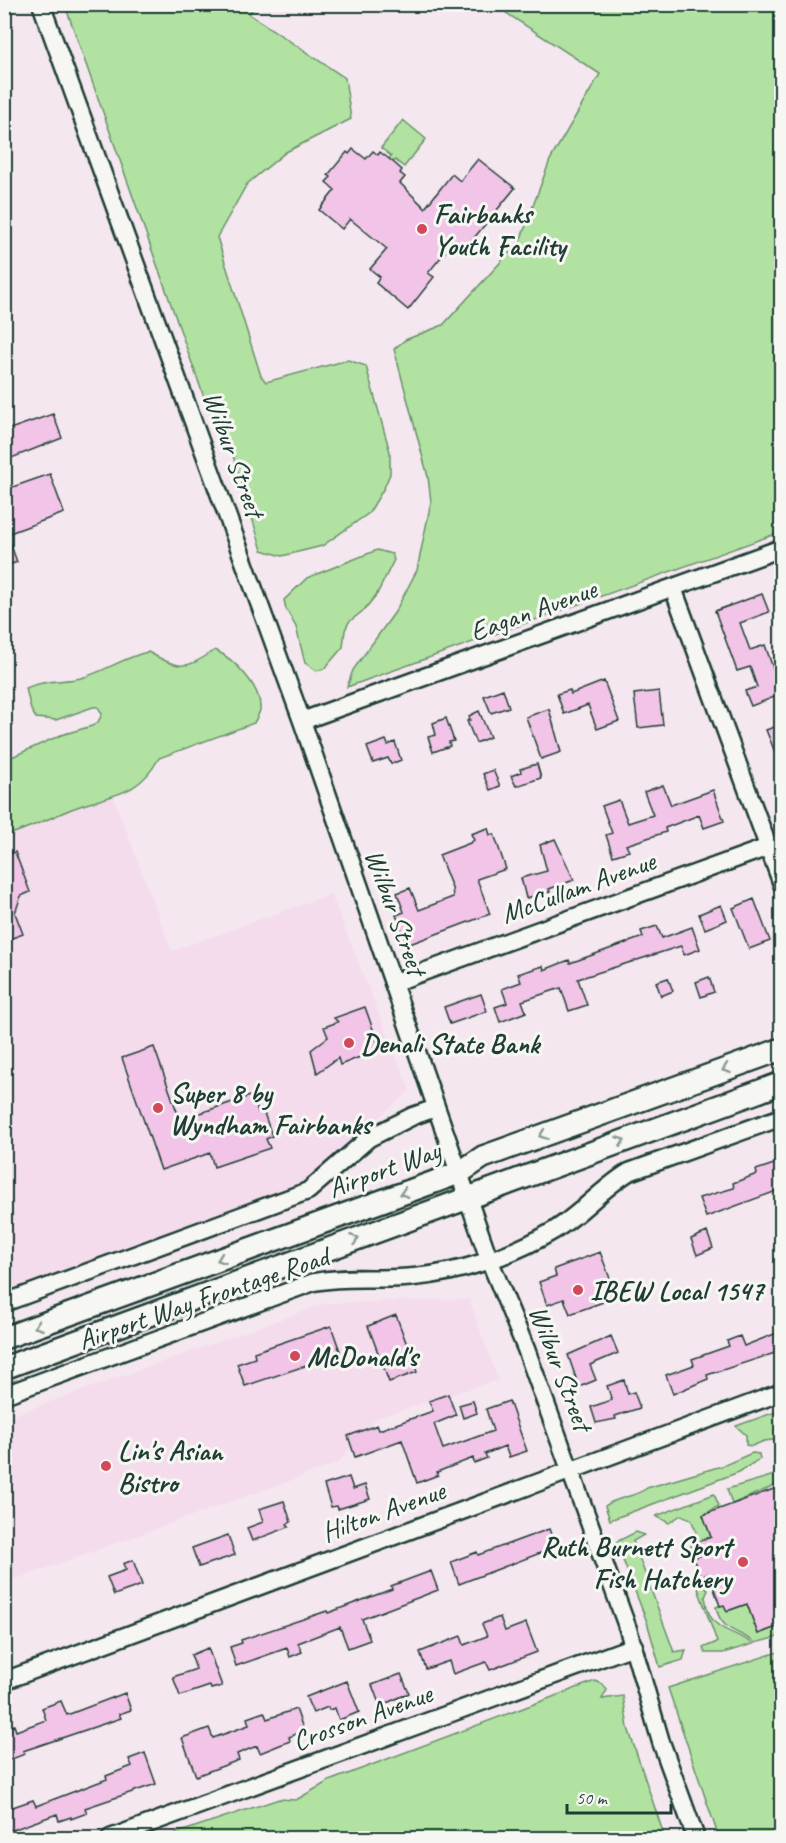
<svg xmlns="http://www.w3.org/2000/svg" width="786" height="1843" font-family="Caveat,sans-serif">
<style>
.built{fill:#f4dced}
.green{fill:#b1e2a2;stroke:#68906b;stroke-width:1.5}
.building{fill:#f2c4e8;stroke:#1f3d34;stroke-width:1.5}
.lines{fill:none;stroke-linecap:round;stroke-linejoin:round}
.minor-casing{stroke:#1f3d34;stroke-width:21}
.major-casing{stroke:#1f3d34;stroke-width:26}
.minor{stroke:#f6f6f2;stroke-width:16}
.major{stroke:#f6f6f2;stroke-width:21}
.oneway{stroke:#8a9a93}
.poi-dot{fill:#d1495b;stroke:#f6f6f2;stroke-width:2}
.labels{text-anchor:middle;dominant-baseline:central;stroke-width:6;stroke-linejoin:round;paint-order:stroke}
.poi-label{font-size:28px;font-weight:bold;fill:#1f3d34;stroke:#f6f6f2;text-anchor:start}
.street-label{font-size:28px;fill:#1f3d34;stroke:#f6f6f2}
</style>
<rect width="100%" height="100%" fill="#f5e7ef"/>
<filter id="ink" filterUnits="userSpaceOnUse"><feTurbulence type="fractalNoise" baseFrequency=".0167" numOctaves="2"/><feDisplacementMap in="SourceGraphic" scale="12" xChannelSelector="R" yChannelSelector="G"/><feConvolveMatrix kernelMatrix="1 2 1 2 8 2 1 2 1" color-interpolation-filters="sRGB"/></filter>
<g filter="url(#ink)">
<!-- built -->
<path class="built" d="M111,790l61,161 159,-57 79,197 -116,99 -289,100v-456z
M469,1299l29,81 -122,38 -39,46 -332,119v-165l321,-115z"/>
<!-- green -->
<path class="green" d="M65,5h191l-7,9 96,64 6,41 -65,33 -39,32 -30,53 44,139 5,6 82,-22 18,6 24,86v22l-6,14 -15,25 -47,33 -40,10 -20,-6 -32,-104 -24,-43z
M494,5h287v527l-434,155 6,-17 42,-58 22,-42 14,-68 -3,-25 -34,-128 11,-9 38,-15 77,-84 30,-81 50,-86z
M403,120l23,19 -22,28 -9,-7 -2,2 -4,-3 2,-3 -10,-8z
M377,550l15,4 2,6 -17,34 -13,16 -15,12 -4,8 -2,17 -18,21 -8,3 -12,-8 -9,-36 -10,-18 -2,-9 23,-22z
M215,650c19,9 47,37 45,60 -1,4 -4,9 -6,13l-95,35c-22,41 -51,36 -90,52 -21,9 -42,19 -64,26v-76l56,-25 31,-9 6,-4 4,-8 -4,-7h-5l-37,13 -20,-2 -5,-8 -5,-22c17,-8 36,-6 55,-10 23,-6 43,-21 67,-26 32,17 36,19 67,-2z
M781,1410v29l-17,2 -12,5 -6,-1v-10l-10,-9z
M752,1453l7,1 1,5 -21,13 -129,48 -5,-14c13,-10 29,-8 42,-18l78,-23z
M781,1473v10l-49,21 -5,-15z
M714,1494l5,12 -16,9 8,22 -14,5 4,13 -4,1 -7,-7 6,-18 -5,-12 -10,-4 -12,8 -13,-7z
M636,1532l8,3 -11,6 41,111 12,-2 -3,10 -23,7 -13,-45 -31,-80z
M698,1574l10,16 -3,7 2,10 -2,1 -10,-28z
M724,1604l3,7 20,-7 11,30 21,-8 2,10 -26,7c-16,-13 -34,-11 -39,-36z
M708,1610c5,21 32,23 45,34l-30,9h-18l-2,-5 14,-6 -11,-31z
M781,1651v187h-62l-51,-150z
M595,1681l8,3 4,6 -5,9 21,-3 5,32 37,110h-503l117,-39 17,1 33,-19z"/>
<!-- building -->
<path class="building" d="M353,149l13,10 7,-8 5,4 2,-3 13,10 9,8 -2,3 5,4 -5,6 25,25 27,-34 8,7 18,-22 37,29 -50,61 -10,-9 -27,33 6,4 -26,33 -32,-27 4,-6 -10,-8 17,-20 -37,-30 -8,10 -23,-19 16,-20 -9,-8 5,-5 -3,-2 19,-23 2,2z
M53,414l9,24 -58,23v-30z
M50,474l14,39 -57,21 10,28 -13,5v-77z
M762,594l7,18 -29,11 10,27 15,-5 17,49 -31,12 -6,-15 12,-4 -7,-20 -13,4 -22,-60z
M604,681l15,40 -22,8 -9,-24 -24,9 -7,-20 13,-4 1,4z
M503,689l6,18 -18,6 -7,-17z
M659,691l4,34 -25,3 -4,-34z
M549,709l12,43 -20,7 -15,-42z
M479,711l11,26 -14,6 -9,-22 3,-1 -1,-4z
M446,718l8,23 -5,1 1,4 -17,6 -5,-15 8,-2 -3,-12z
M782,724v43h-1l-15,-37z
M386,740l2,5 7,-3 6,18 -10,4 -3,-6 -15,5 -6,-16z
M537,764l4,14 -25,8 -5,-10 10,-4 -1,-3z
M493,770l7,16 -10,4 -7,-16z
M663,785l8,20 42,-15 11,31 -20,7 -5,-13 -34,13 1,4 -40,13 3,6 -16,5 -7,-21 6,-2 -10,-27 17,-6 9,23 25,-8 -9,-23z
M488,828l2,7 4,-1 12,35 -29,10 13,35 -83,31 -11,-30 8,-3 -7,-19 13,-5 9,22 34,-13 -1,-9 -13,-33 31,-12 4,-3 -3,-6z
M555,839l19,41 -25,9 1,3 -24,6 -5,-20 26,-7 -7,-26z
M15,852l15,40 -9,4 -6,17 8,21 -19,7v-85z
M754,899l16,42 -21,8 -16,-41z
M721,905l6,15 -22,9 -6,-15z
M657,926l5,12 30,-11 8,22 -16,6 -3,-9 -103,33 9,26 -18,6 -8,-23 -39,13 4,11 -26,10 -5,-15 12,-4 -5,-14 19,-7 -3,-8 25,-8 1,4 25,-10 1,3 73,-26 -2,-6z
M709,977l5,15 -13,5 -5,-15z
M668,978l5,13 -12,5 -5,-14z
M481,994l6,17 -37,13 -6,-17z
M365,1007l15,42 -40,16 -2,-7 -21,15 -6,-23 17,-13 -4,-10 14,-5 -4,-4z
M154,1047l26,73 73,-25 5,17 5,-2 9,26 -6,3 4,9 -56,19 -4,-14 -49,17 -39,-112z
M777,1163l5,26 -76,28 -7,-19 35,-10 -1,-5 24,-9 -1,-4z
M707,1232l6,16 -16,7 -6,-16z
M600,1252l17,45 -47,17 -6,-15 -17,6 -8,-23 17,-6 -2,-7z
M396,1315l21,57 -28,10 -21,-56z
M331,1326l10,28 -96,32 -8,-22 18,-6 -1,-6z
M782,1331v15l-8,3 1,4 -68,22 1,4 -35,15 -7,-19 28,-10 -2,-6 37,-13 -2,-5 13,-5 4,10z
M611,1336l7,17 -28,12 6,15 -17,7 -11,-32z
M624,1380l4,14 6,-2 6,16 -25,8 1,3 -20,4 -5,-16 21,-7 -5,-14z
M448,1394l8,21 -22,9 9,25 50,-18 -7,-22 23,-8 18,50 -18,6 -4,-11 -20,8 2,4 -13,5 -1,-5 -36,14 1,3 -21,8 -15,-43 -47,17 -7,-21 29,-11 2,5 54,-19 -4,-10z
M473,1401l4,12 -14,5 -4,-13z
M349,1477l4,12 12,-4 5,14 -32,10 -1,-3 -6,1 -7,-22z
M782,1486v139l-24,9 -11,-30 -20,7 -3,-6 -4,1 -11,-32 -9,3 -7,-19 9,-3 -5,-13 14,-5 -8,-22z
M284,1501l7,21 -4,2 2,3 -37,14 -5,-13 16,-6 -4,-13z
M549,1529l7,18 -97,37 -8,-22 26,-10 1,3z
M228,1535l7,20 -36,12 -7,-19z
M133,1560l9,25 -28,10 -7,-18 19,-7 -3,-6z
M431,1571l7,19 -76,29 8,21 -22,8 -8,-21 -42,16 4,9 -12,5 -3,-9 -51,18 -6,-19 12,-4 -1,-3 86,-29 1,2 64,-24 -1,-3z
M500,1617l5,14 21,-8 11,29 -47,18 -4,-8 -33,12 -4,-13 -23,8 -6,-17 41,-16 3,9 23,-9 -5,-12z
M208,1648l14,38 -11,3 -1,-3 -30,10 -7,-19 23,-8 -5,-14z
M401,1674l8,19 -29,13 -8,-21z
M347,1681l12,31 -20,8 -4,-12 -6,2 -1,-3 -15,6 -7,-16z
M125,1693l6,17 -12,4 2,4 -98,33 2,3 -21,8v-33l10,-4 2,6 30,-11 -4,-12 19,-7 6,14z
M296,1709l8,22 -15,6 1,4 -30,12 -3,-7 -20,8 2,6 -43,16 -14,-38 27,-10 4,10 36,-13 -2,-7 17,-6 3,7z
M145,1753l11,31 -71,24 2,5 -16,6v-2l-12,4 -2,-7 -53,19v-23l29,-10 3,6 71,-27 -1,-3 26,-10 -3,-7z"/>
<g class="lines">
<defs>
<path id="minor" d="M41,4l261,717 187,538 37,90 102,280 33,113 35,96
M673,588l109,296
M302,721l480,-173
M393,983l389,-141
M4,1303l304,-112 61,-53 44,-22 23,-8
M4,1395l310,-113c36,-7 66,-1 100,-5 46,-4 99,-22 139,-46 27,-16 48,-42 76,-59l153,-55
M4,1681l778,-289
M110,1838l524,-192"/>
<path id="major" d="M4,1338l455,-165 24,-16 299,-108
M4,1368l778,-285"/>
</defs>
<!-- minor casing -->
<use href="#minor" class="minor-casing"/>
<!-- major casing -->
<use href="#major" class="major-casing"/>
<!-- minor -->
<use href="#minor" class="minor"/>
<!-- major -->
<use href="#major" class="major"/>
</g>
<!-- one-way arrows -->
<defs><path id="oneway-chevron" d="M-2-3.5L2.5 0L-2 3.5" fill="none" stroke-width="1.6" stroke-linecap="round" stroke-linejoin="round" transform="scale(1.5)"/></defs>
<g class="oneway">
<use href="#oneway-chevron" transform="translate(726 1069) rotate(160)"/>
<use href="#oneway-chevron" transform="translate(543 1135) rotate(160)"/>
<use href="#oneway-chevron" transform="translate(621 1141) rotate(-20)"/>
<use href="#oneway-chevron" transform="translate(404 1193) rotate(160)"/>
<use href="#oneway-chevron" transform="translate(355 1239) rotate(-20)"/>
<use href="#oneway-chevron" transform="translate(221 1259) rotate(160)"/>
<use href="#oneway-chevron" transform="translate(38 1326) rotate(160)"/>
</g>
</g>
<!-- markers -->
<g class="poi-dot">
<circle cx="422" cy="229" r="6"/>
<circle cx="349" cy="1043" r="6"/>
<circle cx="158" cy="1108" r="6"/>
<circle cx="578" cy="1290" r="6"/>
<circle cx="295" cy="1356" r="6"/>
<circle cx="106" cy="1466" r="6"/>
<circle cx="743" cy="1562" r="6"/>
</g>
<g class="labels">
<!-- poi labels -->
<g class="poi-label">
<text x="434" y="213">Fairbanks<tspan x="434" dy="32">Youth Facility</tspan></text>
<text x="361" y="1043">Denali State Bank</text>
<text x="170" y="1092">Super 8 by<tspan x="170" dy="32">Wyndham Fairbanks</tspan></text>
<text x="590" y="1290">IBEW Local 1547</text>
<text x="307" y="1356">McDonald's</text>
<text x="118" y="1450">Lin's Asian<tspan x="118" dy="32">Bistro</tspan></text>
<text x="731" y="1546" text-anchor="end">Ruth Burnett Sport<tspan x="731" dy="32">Fish Hatchery</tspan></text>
</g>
<!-- street labels -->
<g class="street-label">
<text transform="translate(234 454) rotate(70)">Wilbur Street</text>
<text transform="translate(533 610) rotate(-20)">Eagan Avenue</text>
<text transform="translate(578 887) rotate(-20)">McCullam Avenue</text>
<text transform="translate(396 912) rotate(70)">Wilbur Street</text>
<text transform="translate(384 1169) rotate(-20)">Airport Way</text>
<text transform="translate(203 1298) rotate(-19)">Airport Way Frontage Road</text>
<text transform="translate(561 1368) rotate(69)">Wilbur Street</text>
<text transform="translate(383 1511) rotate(-20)">Hilton Avenue</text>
<text transform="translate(362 1717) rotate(-20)">Crosson Avenue</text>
</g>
</g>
<!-- margin -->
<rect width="786" height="1843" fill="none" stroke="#f6f6f2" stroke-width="24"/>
<rect x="12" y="12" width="762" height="1819" fill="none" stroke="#1f3d34" stroke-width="2" filter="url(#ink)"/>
<!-- scale -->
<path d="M567 1804v9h104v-9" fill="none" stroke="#1f3d34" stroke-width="3"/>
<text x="576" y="1804" font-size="18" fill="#1f3d34" stroke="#f6f6f2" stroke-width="4.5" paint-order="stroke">50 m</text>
</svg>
